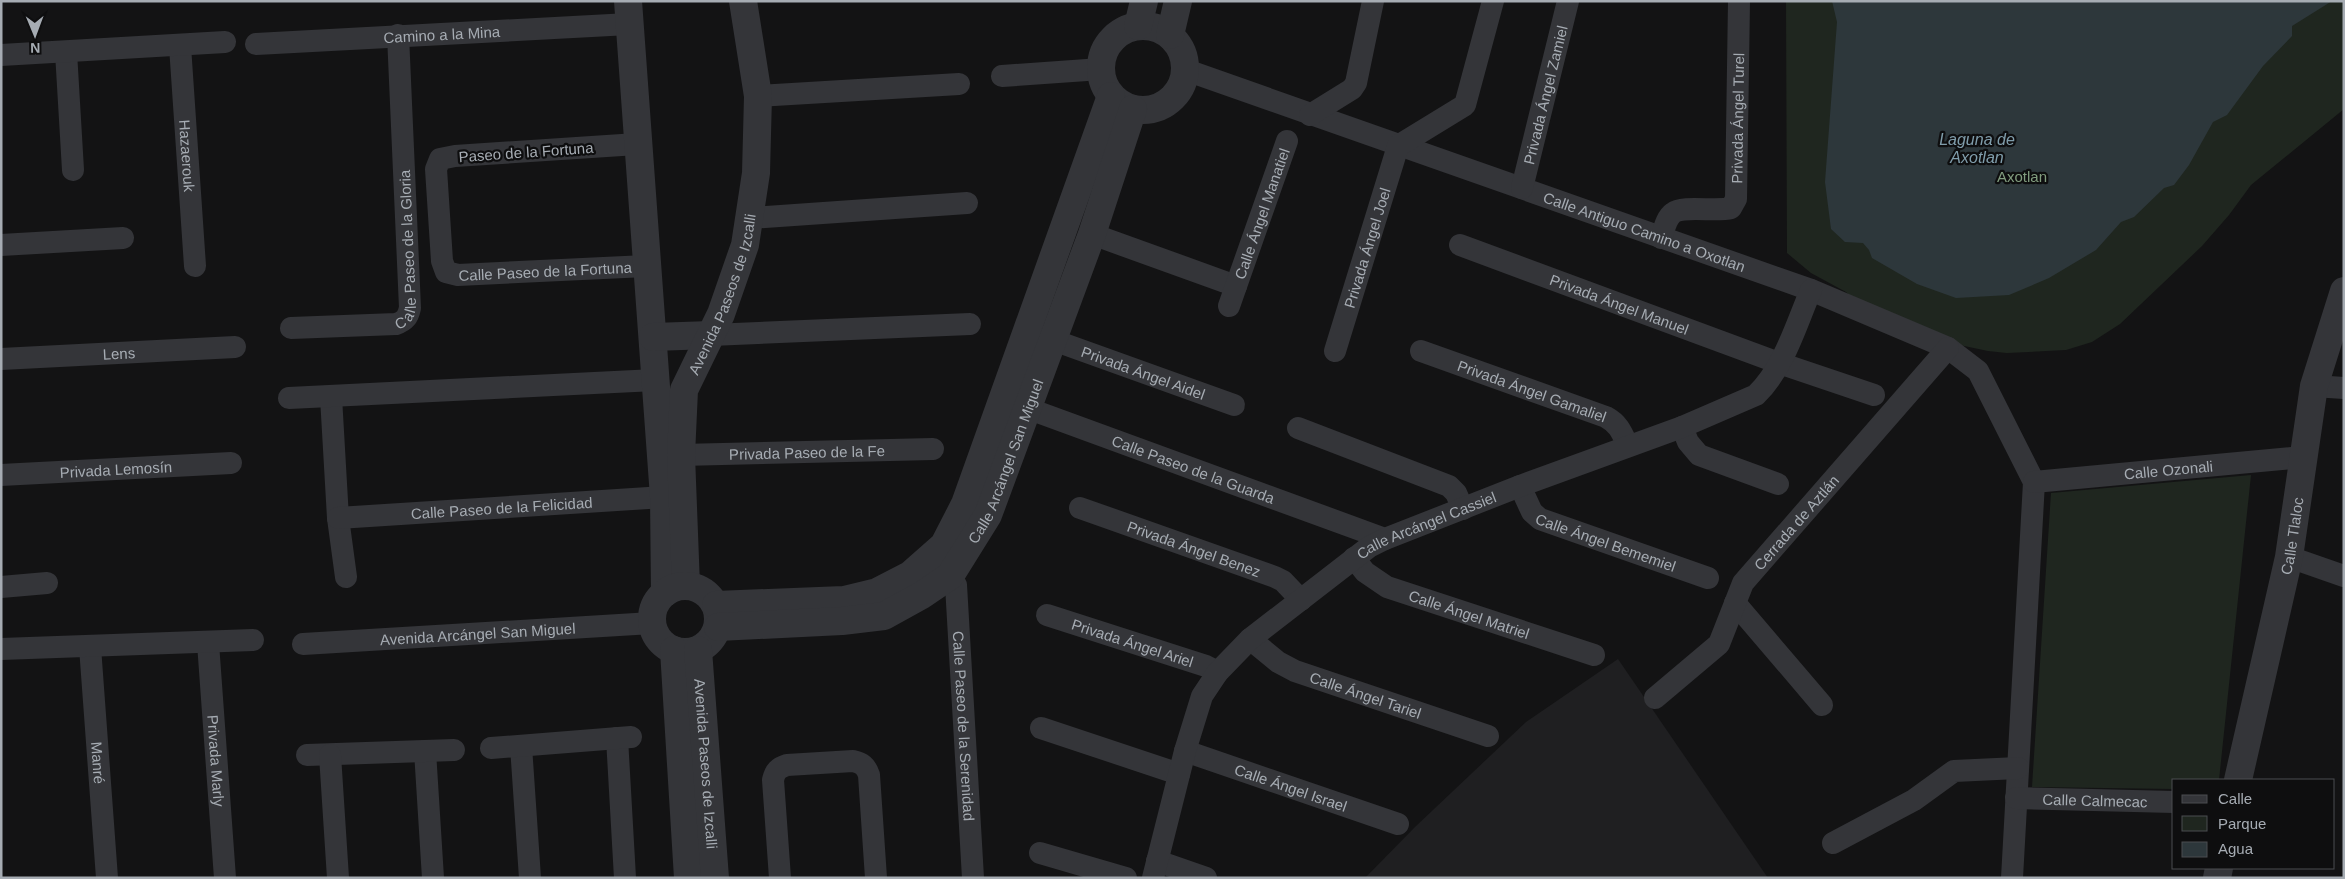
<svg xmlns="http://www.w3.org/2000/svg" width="2345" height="879" font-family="Arial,sans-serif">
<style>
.built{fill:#1f1f21}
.green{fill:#1f261f}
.water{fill:#2d373b}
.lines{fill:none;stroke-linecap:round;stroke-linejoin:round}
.minor{stroke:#343539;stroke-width:22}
.tertiary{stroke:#343539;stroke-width:28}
.labels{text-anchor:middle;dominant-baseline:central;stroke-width:4.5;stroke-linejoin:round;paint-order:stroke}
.street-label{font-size:15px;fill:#a6acb3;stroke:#0e0e0f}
.park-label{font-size:15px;fill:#819c7e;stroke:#0e0e0f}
.water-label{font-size:16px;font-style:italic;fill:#809dab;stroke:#0e0e0f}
</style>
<rect width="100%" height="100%" fill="#131314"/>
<!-- built -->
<path class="built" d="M1618,659l150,219h-403l50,-51 111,-105z"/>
<!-- green -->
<path class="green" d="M1786,1h558v108l-93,76 -22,30 -27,31 -82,78 -28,18 -26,8 -59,3 -19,-2 -62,-13 -55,-22 -25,-24 -35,-19 -24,-20z
M2251,475l-32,305h-45v9l-142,-2 19,-294z"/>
<!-- water -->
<path class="water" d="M1832,1h500l-40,25v10l-29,30 -36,49 -14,7 -24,43 -15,20 -10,3 -30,29 -13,5 -25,28 -47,28 -40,17 -53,3 -39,-14 -45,-26 -3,-8 -6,-7 -18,-1 -14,-13 -6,-47 12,-160z"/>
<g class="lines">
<!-- minor -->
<g class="minor">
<path id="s1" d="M256,44l373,-20"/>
<path id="s2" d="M180,46l15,220"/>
<path d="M66,52l7,118"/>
<path d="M1,55l224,-13"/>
<path id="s3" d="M1186,70l625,220 137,58 30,23 56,111 -22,396"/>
<path d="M1002,76l99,-7"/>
<path d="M758,96l201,-12"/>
<path d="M1310,115l42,-26 4,-6 17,-82"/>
<path id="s4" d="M637,144l-182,12 -15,3 -4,10 6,92 4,11 12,3 188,-9"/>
<path id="s5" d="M1522,188l46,-187"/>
<path d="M750,218l217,-15"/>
<path d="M1092,234l144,52"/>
<path id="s6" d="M1661,238c3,-8 5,-20 12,-25 10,-8 43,-1 58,-5l5,-9 3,-198"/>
<path d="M1,245l122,-7"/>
<path id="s7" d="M1460,245l319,118 95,32"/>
<path id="s8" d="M1229,306l58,-165"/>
<path id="s9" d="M291,328l105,-4c9,-3 12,-7 14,-16l-12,-273"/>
<path d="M711,335l259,-11"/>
<path id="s10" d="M1053,340l181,65"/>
<path id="s11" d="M1335,351l63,-205 67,-41 28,-104"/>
<path id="s12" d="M1421,351l185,66c13,7 16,16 22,29"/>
<path id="s13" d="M1,359l234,-12"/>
<path d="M2314,386l30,2"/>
<path d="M331,397l7,121 8,59"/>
<path d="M289,398l366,-18"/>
<path id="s14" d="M1013,403l372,136"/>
<path d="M1682,427l6,15 11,13 79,29"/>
<path d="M1298,428l151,58 7,7 7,16"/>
<path id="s15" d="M681,455l252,-6"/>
<path id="s16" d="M1,475l230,-12"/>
<path id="s17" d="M2034,482l269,-25"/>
<path id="s18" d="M1520,486l12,26 8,7 168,59"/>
<path id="s19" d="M1080,508l195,69 8,4 18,19"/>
<path id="s20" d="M338,518l326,-21"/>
<path d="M2289,557l55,19"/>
<path id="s21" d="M1354,558l11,14 22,15 207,68"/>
<path id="s22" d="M950,576l6,9 17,293"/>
<path d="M1,587l46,-4"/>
<path d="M1735,603l87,102"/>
<path id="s23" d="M1047,615l159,51 12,6"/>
<path id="s24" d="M1250,639l28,23 17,9 193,65"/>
<path id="s25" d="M208,643l17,235"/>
<path id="s26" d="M303,644l349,-21"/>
<path id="s27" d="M90,647l17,231"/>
<path d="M1,649l252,-9"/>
<path id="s28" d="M1655,698l64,-54 24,-61 205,-235"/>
<path d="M1041,728l138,46"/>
<path d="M617,738l8,140"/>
<path d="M521,746l9,132"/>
<path d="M491,748l140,-11"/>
<path d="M425,751l8,127"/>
<path id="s29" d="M1185,751l213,73"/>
<path d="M307,755l147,-5"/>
<path d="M330,755l8,123"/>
<path id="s30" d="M2016,798l158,4"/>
<path d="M1833,843l81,-43 40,-29 64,-3"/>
<path d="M1040,853l86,25"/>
<path d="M1157,861l49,17"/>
<path d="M780,878l-7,-98c2,-9 5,-12 14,-15l66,-4c9,2 13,5 16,14l7,103"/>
<path id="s31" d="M1153,878l32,-127 17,-55 16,-24 32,-33 119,-92 16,-8 135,-53 162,-59 74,-32c28,-27 40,-70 55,-105"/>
</g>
<!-- tertiary -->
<g class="tertiary">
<path d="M628,1l36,496 1,96"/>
<circle cx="1143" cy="68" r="42"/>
<path d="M1138,26l6,-25"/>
<path d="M1170,35l8,-34"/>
<path d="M653,337l58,-2"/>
<path id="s32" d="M686,586l-5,-131 3,-65 37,-76 24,-69 11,-72 2,-77 -15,-95"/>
<circle cx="685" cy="619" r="33"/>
<path d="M716,605l128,-5 33,-8 33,-17 34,-30 21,-41 146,-408"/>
<path id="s33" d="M718,627l124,-6 42,-5 38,-21 28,-19 38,-61 104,-281 41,-125"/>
<path d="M674,650l14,228"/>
<path id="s34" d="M698,650l17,228"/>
<path id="s35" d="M2238,780l51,-223 25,-171 30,-95"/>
<path d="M2217,878l2,-10"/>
</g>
</g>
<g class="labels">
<!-- street labels -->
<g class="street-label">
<text stroke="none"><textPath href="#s1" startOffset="186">Camino a la Mina</textPath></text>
<text stroke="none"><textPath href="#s5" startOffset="96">Privada Ángel Zamiel</textPath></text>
<text stroke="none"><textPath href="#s6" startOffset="178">Privada Ángel Turel</textPath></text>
<text transform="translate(526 152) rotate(-4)">Paseo de la Fortuna</text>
<text stroke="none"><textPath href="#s2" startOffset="110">Hazaerouk</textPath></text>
<text stroke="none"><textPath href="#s8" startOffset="98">Calle Ángel Manatiel</textPath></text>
<text stroke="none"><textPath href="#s3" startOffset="486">Calle Antiguo Camino a Oxotlan</textPath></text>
<text stroke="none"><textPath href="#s9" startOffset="185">Calle Paseo de la Gloria</textPath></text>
<text stroke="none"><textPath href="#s11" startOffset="108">Privada Ángel Joel</textPath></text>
<text stroke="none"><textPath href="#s4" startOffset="412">Calle Paseo de la Fortuna</textPath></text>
<text stroke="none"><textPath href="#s32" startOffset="300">Avenida Paseos de Izcalli</textPath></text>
<text stroke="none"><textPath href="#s7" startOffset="170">Privada Ángel Manuel</textPath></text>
<text stroke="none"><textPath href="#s13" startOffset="118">Lens</textPath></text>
<text stroke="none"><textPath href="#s10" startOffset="96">Privada Ángel Aidel</textPath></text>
<text stroke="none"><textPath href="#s12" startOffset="118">Privada Ángel Gamaliel</textPath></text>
<text stroke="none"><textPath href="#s15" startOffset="126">Privada Paseo de la Fe</textPath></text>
<text stroke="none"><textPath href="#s33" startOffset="372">Calle Arcángel San Miguel</textPath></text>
<text stroke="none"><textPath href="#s16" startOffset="115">Privada Lemosín</textPath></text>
<text stroke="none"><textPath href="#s14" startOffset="192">Calle Paseo de la Guarda</textPath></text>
<text stroke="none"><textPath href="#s17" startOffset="135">Calle Ozonali</textPath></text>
<text stroke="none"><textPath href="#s20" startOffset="164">Calle Paseo de la Felicidad</textPath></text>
<text stroke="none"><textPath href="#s28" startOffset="230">Cerrada de Aztlán</textPath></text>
<text stroke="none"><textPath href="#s31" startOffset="475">Calle Arcángel Cassiel</textPath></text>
<text stroke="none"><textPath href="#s35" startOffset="250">Calle Tlaloc</textPath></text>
<text stroke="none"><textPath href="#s18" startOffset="109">Calle Ángel Bememiel</textPath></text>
<text stroke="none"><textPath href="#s19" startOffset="121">Privada Ángel Benez</textPath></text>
<text stroke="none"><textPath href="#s21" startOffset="131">Calle Ángel Matriel</textPath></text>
<text stroke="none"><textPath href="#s26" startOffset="175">Avenida Arcángel San Miguel</textPath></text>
<text stroke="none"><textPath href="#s23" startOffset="90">Privada Ángel Ariel</textPath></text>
<text stroke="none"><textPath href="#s24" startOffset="130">Calle Ángel Tariel</textPath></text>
<text stroke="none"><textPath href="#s22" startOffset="152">Calle Paseo de la Serenidad</textPath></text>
<text stroke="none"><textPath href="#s25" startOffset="118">Privada Marly</textPath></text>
<text stroke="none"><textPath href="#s27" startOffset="116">Manré</textPath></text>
<text stroke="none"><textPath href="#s34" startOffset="114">Avenida Paseos de Izcalli</textPath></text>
<text stroke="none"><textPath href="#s29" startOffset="112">Calle Ángel Israel</textPath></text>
<text stroke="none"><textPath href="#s30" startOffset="79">Calle Calmecac</textPath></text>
</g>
<!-- park labels -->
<g class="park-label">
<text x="2022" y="176">Axotlan</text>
</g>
<!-- water labels -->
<g class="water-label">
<text x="1977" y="139">Laguna de<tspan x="1977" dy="18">Axotlan</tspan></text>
</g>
</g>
<!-- border -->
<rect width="2345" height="879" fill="none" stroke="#a6acb3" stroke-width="5"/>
<!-- legend -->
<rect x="2172" y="779" width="162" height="90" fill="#0e0e0f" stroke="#4b4d51"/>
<rect x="2182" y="795" width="25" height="8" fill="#343539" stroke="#4b4d51"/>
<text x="2218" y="804" font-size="15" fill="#a6acb3">Calle</text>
<rect x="2182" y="816" width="25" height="15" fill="#1f261f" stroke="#4b4d51"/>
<text x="2218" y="829" font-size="15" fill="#a6acb3">Parque</text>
<rect x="2182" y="842" width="25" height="15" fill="#2d373b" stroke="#4b4d51"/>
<text x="2218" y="854" font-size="15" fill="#a6acb3">Agua</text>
<!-- north arrow -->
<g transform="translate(35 35) rotate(179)" stroke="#0e0e0f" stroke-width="4" paint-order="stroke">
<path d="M0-4L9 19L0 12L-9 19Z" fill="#a6acb3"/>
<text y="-8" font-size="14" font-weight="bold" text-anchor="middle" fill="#a6acb3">N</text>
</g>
</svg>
